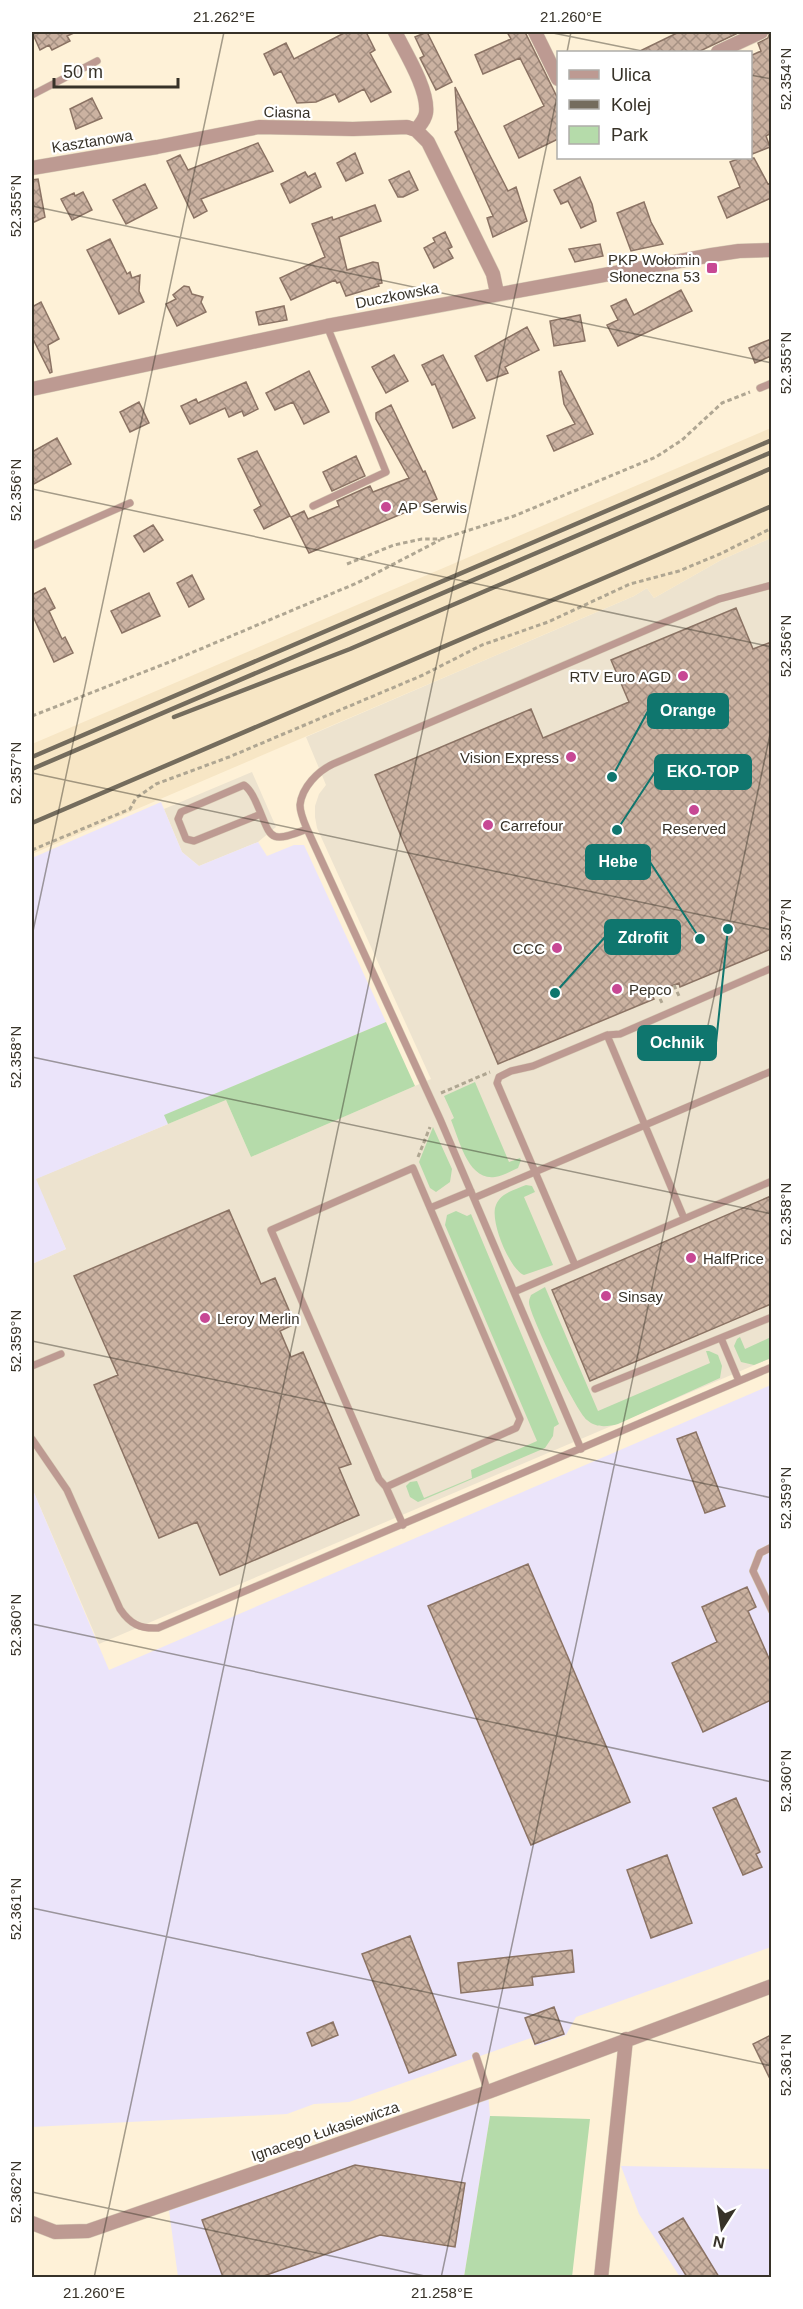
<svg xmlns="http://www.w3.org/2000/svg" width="803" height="2309" font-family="Arial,sans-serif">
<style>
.commercial{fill:#ede3cf}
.industrial{fill:#ebe4fa}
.built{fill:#f7e6c5}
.green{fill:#b5dbaa}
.building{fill:url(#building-cross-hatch);stroke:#8b7364;stroke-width:1.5}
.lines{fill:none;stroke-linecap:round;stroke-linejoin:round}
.lane-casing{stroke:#dacfb8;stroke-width:8}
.street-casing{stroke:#dacfb8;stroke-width:15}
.path{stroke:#afa692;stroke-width:3;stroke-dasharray:4.5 3;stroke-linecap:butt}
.lane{stroke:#bd9a92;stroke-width:7}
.street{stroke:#bd9a92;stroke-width:14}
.rail{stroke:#746c5d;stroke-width:4.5}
.ticks{fill:none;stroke:#373228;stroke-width:1.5;stroke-opacity:0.45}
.poi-dot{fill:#c74894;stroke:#fff;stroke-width:2}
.labels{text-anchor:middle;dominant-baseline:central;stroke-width:4.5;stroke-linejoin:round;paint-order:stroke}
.street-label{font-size:15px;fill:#373228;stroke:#fff}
.poi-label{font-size:15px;fill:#373228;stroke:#fff;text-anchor:start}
.leader{fill:none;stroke:#0f766e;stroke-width:2}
.callout-dot{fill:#0f766e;stroke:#fff;stroke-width:2}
.callout{fill:#0f766e;stroke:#0f766e;stroke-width:2}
.callout-label{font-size:16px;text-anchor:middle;font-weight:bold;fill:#fff}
.neatline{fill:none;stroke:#373228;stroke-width:2}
.ticks-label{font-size:15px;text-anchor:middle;fill:#373228}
</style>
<defs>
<pattern id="building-cross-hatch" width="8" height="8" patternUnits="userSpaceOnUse" patternTransform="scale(1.5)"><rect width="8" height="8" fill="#cbb2a1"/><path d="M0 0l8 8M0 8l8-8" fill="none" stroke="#a69183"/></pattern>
</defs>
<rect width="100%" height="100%" fill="#fef1d7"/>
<!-- commercial -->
<path class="commercial" d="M771,538v820l-672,286 -67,-156v-224l34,-15 -31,-70 191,-79 25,57 180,-78 -114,-251 -2,-11v-11l4,-12 7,-9 -20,-48 328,-141 13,-8 7,10 67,-38z
M252,772l24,55 -18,15 -59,24 -17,-14 -18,-43z"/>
<!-- industrial -->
<path class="industrial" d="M161,802l21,50 17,14 59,-24 9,14 27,-11h10l82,177 -221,93 3,9 -132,55 30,70 -34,15v-406z
M771,1385v562l-195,70 -10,18 -31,11 -4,-8 -182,64 -35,2 -27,10 -255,13v-639l77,182z
M488,2092l2,24 -26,161h-286l-10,-74z
M621,2166l150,3v108h-91l-41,-63z"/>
<!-- built -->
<path class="built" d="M771,428v110l-50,22 -67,38 -7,-10 -13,8 -602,258v-110z"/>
<!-- green -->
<path class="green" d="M386,1022l29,64 -164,71 -25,-57 -58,24 -4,-9z
M475,1082l34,80 11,-4 1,2 -3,8c-7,3 -15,8 -23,9 -27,4 -36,-38 -44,-57l3,-2 -10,-22z
M433,1127l19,42 -2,13 -14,10 -6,-4 -11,-26z
M526,1185l6,1 3,6 -11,5 29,68 -29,10c-14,-5 -35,-55 -28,-70 5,-12 18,-15 30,-20z
M456,1211l11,5 4,-2 88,210 -5,3 -1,9 -8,12 -127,54 -8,-5 -4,-11 4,-4 7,-1 7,17 48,-20 -1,-8 66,-29 -92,-216 2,-10z
M545,1287l53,124 112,-48 -4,-12h3l9,4 4,11 -2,12 -102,46c-11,3 -22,4 -31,-4 -11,-9 -56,-102 -58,-117 0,-4 1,-5 2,-8z
M740,1337l5,12 26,-12v21l-17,7 -13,-3 -7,-16 3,-7z
M490,2116l100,3 -18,158h-108z"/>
<!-- building -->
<path class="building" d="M32,32h44l-9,4 3,5 -18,9 -3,-5 -9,5z
M346,32h20l9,18 -5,3 21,39 -20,10 -7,-13 -25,13 -4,-8 -19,8 -19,1 -16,-32 -7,4 -10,-21 22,-11 8,16z
M427,32l25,50 -16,8 -16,-32 4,-2 -9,-19z
M507,32h18l33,67v40l-39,19 -15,-32 40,-20 -24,-48 -37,16 -8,-19 36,-16z
M679,32h61l-42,20h-60z
M770,32h1v101l-5,3 4,11 -20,8v-99l11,-5 -3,-8 10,-5z
M455,87l53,104 8,-4 11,34 -34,16 -6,-19 6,-2 -38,-84 3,-2z
M92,98l10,20 -26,11 -6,-20z
M258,143l15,28 -72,28 6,12 -13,7 -27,-57 13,-6 8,15z
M355,153l8,20 -17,8 -9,-18z
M740,158h14l14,26 3,-1v15l-44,20 -9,-21 22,-10 -10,-25z
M409,171l9,19 -15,7h-5l-9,-17z
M305,172l3,5 7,-4 6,14 -31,16 -9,-19z
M580,177l12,27 4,17 -15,7 -13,-27 -7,3 -7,-14z
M38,179l7,38 -13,6v-43z
M145,184l12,24 -31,16 -13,-24z
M83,192l9,18 -20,10 -11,-21 13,-6 1,3z
M644,202l7,20 12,22 -32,7 -14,-38z
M375,205l6,16 -42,16 8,33 26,-8 5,1 4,20 -4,1 1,2 -33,10 -6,-14 -3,1 -2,-3 -44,20 -11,-22 45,-21 -13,-33 20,-7 1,3z
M445,232l7,15 -4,2 5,9 -19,10 -10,-20 11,-6 -2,-4z
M110,239l17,35 3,-2 2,6 8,-3 -1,16 5,11 -25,12 -32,-64z
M600,244l3,12 -28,6 -6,-13z
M184,286l5,1 3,7 11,3 -2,5 5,10 -29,14 -11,-22 10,-5 -3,-4z
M681,290l11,21 -74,35 -11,-21 11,-5 -7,-14 15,-7 8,16z
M41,302l18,37 -11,6 4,27 -2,1 -18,-36v-30z
M284,306l3,14 -28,5 -3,-13z
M580,315l5,26 -31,5 -4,-25z
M527,327l12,23 -34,17 3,6 -21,8 -12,-25z
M771,339v17l-16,7 -6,-15z
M394,355l14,26 -22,12 -14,-26z
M443,355l32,63 -22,10 -18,-44 -3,1 -10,-20z
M309,371l20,41 -25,12 -11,-22 -18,8 -9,-17z
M561,371l32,63 -39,17 -7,-15 28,-12 -11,-20 -5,-32z
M246,382l12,27 -14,7 -2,-5 -13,6 -4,-9 -35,16 -9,-18 15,-7 2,4z
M139,402l10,21 -19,9 -10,-20z
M391,405l32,67 2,-1 12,28 -128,54 -18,-36 13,-6 4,8 31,-13 -2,-5 33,-15 3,6 36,-14 -33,-59v-6z
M57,438l14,26 -39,21v-33z
M257,451l33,65 -26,13 -10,-19 7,-4 -23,-47z
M356,456l9,20 -33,15 -9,-19z
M153,525l10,15 -19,12 -10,-16z
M192,575l12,24 -15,8 -12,-24z
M45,588l10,20 -6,3 13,28 3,-2 8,16 -19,9 -22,-48v-19z
M149,593l11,23 -38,17 -11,-22z
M736,608l17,41 18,-7v307l-91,38 -1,-4 -27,11 2,5 -156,65 -123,-289 156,-66 12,29 86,-36 -18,-42z
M771,1196v108l-181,77 -38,-91z
M229,1210l32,74 14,-6 20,46 -15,7 11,26 12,-5 48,112 -12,4 20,47 -139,60 -23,-53 -38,16 -65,-153 24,-10 -44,-99z
M696,1432l29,74 -20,7 -28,-74z
M528,1564l102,238 -99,43 -103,-239z
M747,1587l9,20 -8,4 23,52v37l-68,32 -31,-69 45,-21 -15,-35z
M736,1798l24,54 -4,2 6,13 -19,8 -30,-67z
M667,1855l25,68 -41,15 -24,-68z
M410,1936l46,119 -47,18 -47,-119z
M572,1950l2,22 -42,5 1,8 -72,8 -3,-30z
M554,2007l10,27 -29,10 -10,-26z
M333,2022l5,13 -26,11 -5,-13z
M771,2035v46l-18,-37z
M355,2165l110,18 -10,64 -75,-12 -119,42h-38l-21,-57z
M683,2218l36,59h-32l-28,-45z"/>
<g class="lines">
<defs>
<path id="lane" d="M32,95l65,-34
M760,388l12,-5
M313,506l73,-34 -59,-146
M32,546l98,-43
M261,814l-67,27 -8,-2 -8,-20 3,-7 63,-27c6,4 8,9 11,15 17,36 10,46 52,29
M607,1035l77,183
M474,1198l298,-127
M430,1208l41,-17
M575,1265l-78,-182 2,-6 12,-6 22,-5 74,-31 13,-1 152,-66
M514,1292l258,-111
M721,1338l18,43
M32,1366l29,-12
M595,1389l177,-72
M32,1439l35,51 53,119c10,15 20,20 38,19l614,-261
M581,1449l-141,-330 -133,-290c-3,-7 -7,-16 -7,-24 2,-18 18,-34 33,-41l386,-165 53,-14
M386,1487l130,-59 4,-9 -107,-251 -142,62 108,249 7,8 17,38
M772,1547l-12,6 -7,18 19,40
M476,2056l12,36"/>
<path id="street" d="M395,32c10,20 34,58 31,81 -1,7 -6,12 -10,17
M535,32l23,47
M718,52l43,-20
M32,168l125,-21 102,-20 94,2 54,-2 9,3 12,12 65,132 4,19
M32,389l295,-63 385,-71 27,-4 33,-1
M32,2223l23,9 33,-1 400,-139 284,-106
M601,2278l25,-239"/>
</defs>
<!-- lane casing -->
<use href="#lane" class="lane-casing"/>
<!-- street casing -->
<use href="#street" class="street-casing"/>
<!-- path -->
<path class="path" d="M347,564l47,-19 28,-6h19l73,-23 142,-59 26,-17 40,-37 28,-11
M32,716l140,-55 185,-78 83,-43
M32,850l98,-41 6,-11 20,-14 73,-27 194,-82 59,-30 66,-23 82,-38 49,-13 41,-17 52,-26
M674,985l5,11
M657,992l5,11
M441,1093l49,-21
M418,1157l12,-30"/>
<!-- lane -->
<use href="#lane" class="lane"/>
<!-- street -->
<use href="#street" class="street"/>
<!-- rail -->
<path class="rail" d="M174,717l176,-68 422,-181
M32,757l740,-317
M32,769l740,-317
M32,823l740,-317"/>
</g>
<!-- ticks -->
<path class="ticks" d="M548,32l99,20M567,52l4,-20M750,75l22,4M32,206l740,157M32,489l740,158M32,773l740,157M32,936l192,-904M32,1057l740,157M32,1341l740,157M32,1624l740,158M32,1908l740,158M32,2192l402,86M94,2278l464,-2186M441,2278l331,-1553"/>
<!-- markers -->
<g class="poi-dot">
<rect x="706" y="262" width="12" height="12" rx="3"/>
<circle cx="386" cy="507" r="6"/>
<circle cx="683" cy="676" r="6"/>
<circle cx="571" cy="757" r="6"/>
<circle cx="694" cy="810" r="6"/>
<circle cx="488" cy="825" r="6"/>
<circle cx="557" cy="948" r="6"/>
<circle cx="617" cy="989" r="6"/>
<circle cx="691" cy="1258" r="6"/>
<circle cx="606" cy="1296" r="6"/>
<circle cx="205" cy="1318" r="6"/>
</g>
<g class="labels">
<!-- street labels -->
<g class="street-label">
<text transform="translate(287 112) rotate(1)">Ciasna</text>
<text transform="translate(92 141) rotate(-9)">Kasztanowa</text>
<text transform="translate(397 295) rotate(-11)">Duczkowska</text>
<text transform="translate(325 2131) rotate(-19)">Ignacego Łukasiewicza</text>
</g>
<!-- poi labels -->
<g class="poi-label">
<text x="700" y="259" text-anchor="end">PKP Wołomin<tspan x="700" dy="17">Słoneczna 53</tspan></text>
<text x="398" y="507">AP Serwis</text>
<text x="671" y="676" text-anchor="end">RTV Euro AGD</text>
<text x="559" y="757" text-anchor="end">Vision Express</text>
<text x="500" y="825">Carrefour</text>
<text x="694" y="828" text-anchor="middle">Reserved</text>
<text x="545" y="948" text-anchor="end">CCC</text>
<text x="629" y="989">Pepco</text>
<text x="703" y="1258">HalfPrice</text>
<text x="618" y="1296">Sinsay</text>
<text x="217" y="1318">Leroy Merlin</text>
</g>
</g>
<!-- callouts -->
<path class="leader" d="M612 777L648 711M617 830L655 772M700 939L650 862M555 993L605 937M728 929L716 1043"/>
<g class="callout-dot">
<circle cx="612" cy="777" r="6"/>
<circle cx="617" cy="830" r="6"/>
<circle cx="700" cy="939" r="6"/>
<circle cx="555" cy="993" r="6"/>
<circle cx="728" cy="929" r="6"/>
</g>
<g class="callout">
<rect x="648" y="694" width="80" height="34" rx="6"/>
<rect x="655" y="755" width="96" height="34" rx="6"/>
<rect x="586" y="845" width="64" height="34" rx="6"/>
<rect x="605" y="920" width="75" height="34" rx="6"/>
<rect x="638" y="1026" width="78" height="34" rx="6"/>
</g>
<g class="callout-label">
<text x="688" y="716">Orange</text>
<text x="703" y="777">EKO-TOP</text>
<text x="618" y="867">Hebe</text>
<text x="643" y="943">Zdrofit</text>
<text x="677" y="1048">Ochnik</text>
</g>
<!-- border -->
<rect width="803" height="2309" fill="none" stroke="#ffffff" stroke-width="66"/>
<!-- legend -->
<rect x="557" y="51" width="195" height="108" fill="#ffffff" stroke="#afada9" stroke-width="1.5"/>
<rect x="569" y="70" width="30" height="9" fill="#bd9a92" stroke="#afada9" stroke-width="1.5"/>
<text x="611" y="81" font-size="18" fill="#373228">Ulica</text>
<rect x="569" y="100" width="30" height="9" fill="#746c5d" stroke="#afada9" stroke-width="1.5"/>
<text x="611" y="111" font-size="18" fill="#373228">Kolej</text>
<rect x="569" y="126" width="30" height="18" fill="#b5dbaa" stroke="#afada9" stroke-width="1.5"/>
<text x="611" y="141" font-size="18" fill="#373228">Park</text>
<!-- north arrow -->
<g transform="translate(722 2228) rotate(192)" stroke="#ffffff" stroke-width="4.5" paint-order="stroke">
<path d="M0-4.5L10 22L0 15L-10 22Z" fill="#373228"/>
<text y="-9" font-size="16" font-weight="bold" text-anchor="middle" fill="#373228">N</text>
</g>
<!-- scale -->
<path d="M54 78v9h124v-9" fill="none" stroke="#373228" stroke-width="3"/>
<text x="63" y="78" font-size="18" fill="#373228" stroke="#ffffff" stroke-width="4.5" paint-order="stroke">50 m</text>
<rect x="33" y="33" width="737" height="2243" class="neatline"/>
<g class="ticks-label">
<text x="224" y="22">21.262°E</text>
<text x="571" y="22">21.260°E</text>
<text transform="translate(786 79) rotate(-90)" y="5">52.354°N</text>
<text transform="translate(16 206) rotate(-90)" y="5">52.355°N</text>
<text transform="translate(786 363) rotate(-90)" y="5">52.355°N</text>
<text transform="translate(16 490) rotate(-90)" y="5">52.356°N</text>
<text transform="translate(786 646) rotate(-90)" y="5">52.356°N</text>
<text transform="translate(16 773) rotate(-90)" y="5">52.357°N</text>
<text transform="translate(786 930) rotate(-90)" y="5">52.357°N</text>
<text transform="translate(16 1057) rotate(-90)" y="5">52.358°N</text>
<text transform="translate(786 1214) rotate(-90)" y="5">52.358°N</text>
<text transform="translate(16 1341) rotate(-90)" y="5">52.359°N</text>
<text transform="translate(786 1498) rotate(-90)" y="5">52.359°N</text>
<text transform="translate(16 1625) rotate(-90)" y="5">52.360°N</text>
<text transform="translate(786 1781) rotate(-90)" y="5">52.360°N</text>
<text transform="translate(16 1909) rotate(-90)" y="5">52.361°N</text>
<text transform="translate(786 2065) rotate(-90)" y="5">52.361°N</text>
<text transform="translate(16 2192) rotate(-90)" y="5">52.362°N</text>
<text x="94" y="2298">21.260°E</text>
<text x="442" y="2298">21.258°E</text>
</g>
</svg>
